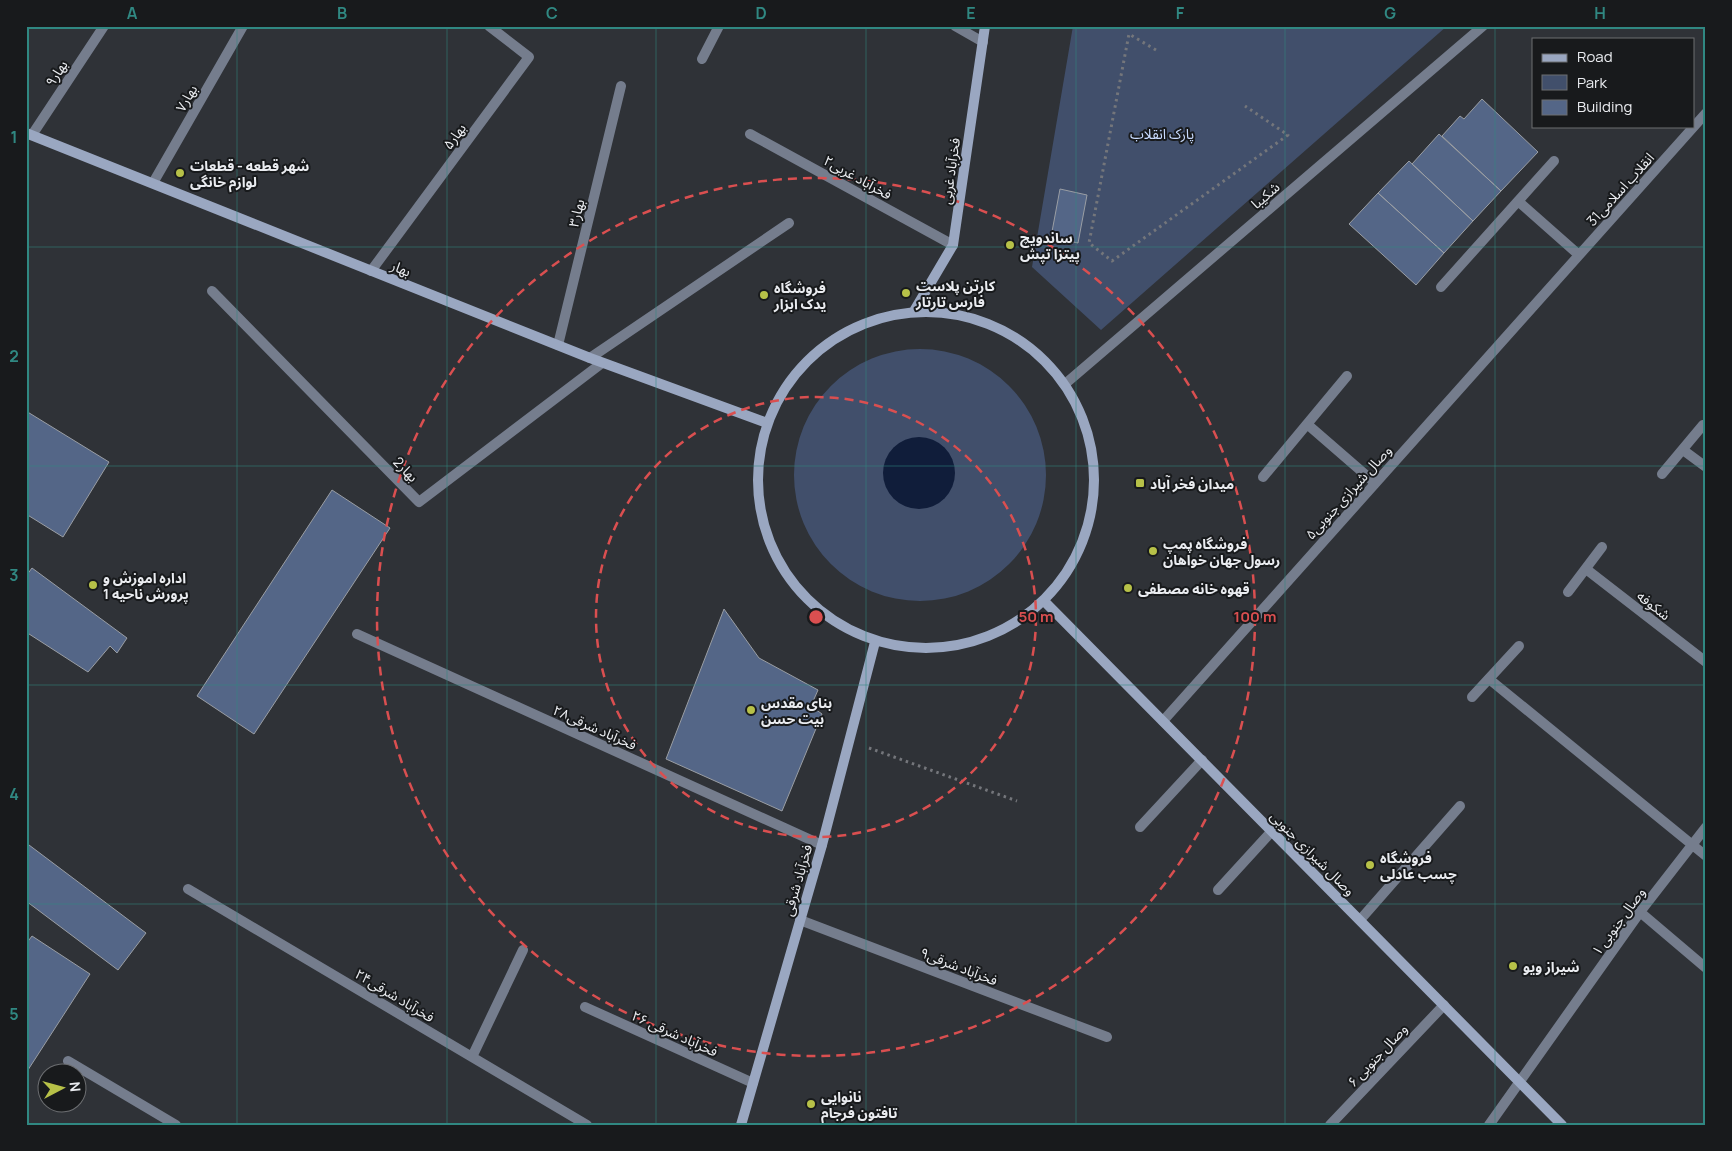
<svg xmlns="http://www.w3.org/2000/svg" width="1732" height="1151" font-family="Manrope,'Noto Sans Arabic',sans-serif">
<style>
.green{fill:#414f6b}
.water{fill:#101d3a}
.building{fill:#546687;stroke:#9a9ea4}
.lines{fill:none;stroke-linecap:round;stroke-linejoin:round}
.path{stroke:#74767b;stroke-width:3;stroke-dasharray:2.5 4;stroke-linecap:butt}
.service{stroke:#757d8d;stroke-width:10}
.minor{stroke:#757d8d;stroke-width:10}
.tertiary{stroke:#757d8d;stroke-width:10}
.secondary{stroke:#9aa7c1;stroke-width:10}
.grid{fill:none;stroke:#308882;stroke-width:1;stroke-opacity:0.55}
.ring{fill:none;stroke:#da4f50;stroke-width:2.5;stroke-dasharray:9 6}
.poi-dot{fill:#b7c148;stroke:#181a1c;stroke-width:2}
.labels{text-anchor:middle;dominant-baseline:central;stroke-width:4;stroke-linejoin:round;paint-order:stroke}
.street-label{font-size:14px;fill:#eaecf0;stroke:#181a1c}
.park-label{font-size:14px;fill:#c9dbfe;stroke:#181a1c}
.poi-label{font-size:14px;font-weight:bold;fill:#eaecf0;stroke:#181a1c;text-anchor:start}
.centre{fill:#da4f50;stroke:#181a1c;stroke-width:2.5}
.ring-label{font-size:15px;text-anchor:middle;font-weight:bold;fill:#da4f50;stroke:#181a1c;stroke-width:4;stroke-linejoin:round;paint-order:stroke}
.neatline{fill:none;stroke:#308882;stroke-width:2}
.grid-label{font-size:16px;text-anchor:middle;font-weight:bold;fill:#308882}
</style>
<rect width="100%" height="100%" fill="#2f3237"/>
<!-- green -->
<path class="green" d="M1073,26h374l-346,304 -69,-63z
M794 475a126 126 0 1 1 252 0a126 126 0 1 1-252 0Z"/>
<!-- water -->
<path class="water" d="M883 473a36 36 0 1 1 72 0a36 36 0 1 1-72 0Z"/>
<!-- building -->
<path class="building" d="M1482,99l56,53 -37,39 -59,-55 18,-20 4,3z
M1439,134l62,57 -28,30 -61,-57z
M1409,161l64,60 -29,32 -66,-60z
M1060,189l27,6 -9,48 -27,-6z
M1378,193l66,60 -28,32 -67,-61z
M26,411l83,51 -46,75 -37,-23z
M332,490l58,38 -136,206 -57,-38z
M32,568l95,70 -10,15 -7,-7 -22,26 -62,-40v-56z
M724,609l35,49 59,32 -7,16 11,8 -40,97 -116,-52z
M29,845l117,88 -28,37 -92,-69v-53z
M32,936l58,38 -64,99v-129z"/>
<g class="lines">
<!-- path -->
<path class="path" d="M1156,50l-27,-16 -40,209 23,18 176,-126 -43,-29
M869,748l148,53"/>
<!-- service -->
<path class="service" d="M1662,474l41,-49
M1568,592l34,-45
M1472,697l47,-51"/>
<!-- minor -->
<path class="minor" d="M955,26l28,16
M702,59l17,-33
M750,134l203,111
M32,135l72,-109
M153,183l90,-157
M1518,201l61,54
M371,271l158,-214 -40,-31
M1441,287l113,-126
M212,291l207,211 183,-139
M558,345l63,-259
M590,358l199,-135
M1307,424l68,59
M1683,450l23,17
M1263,477l84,-101
M1586,569l120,93
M357,634l465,211
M1489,679l217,177
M1163,721l543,-608
M1140,827l62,-67
M188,889l399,236
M1218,890l54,-59
M1640,912l66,56
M800,920l307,117
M1360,920l100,-114
M585,1007l168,76
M472,1057l51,-107
M68,1061l108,64
M1330,1125l114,-120
M1489,1125l151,-213 66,-85"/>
<!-- tertiary -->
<path class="tertiary" d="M1065,384l418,-358"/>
<!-- secondary -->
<path class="secondary" d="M26,133l564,225 177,65
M914,311l39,-66 32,-219
M758 480a168 168 0 1 1 336 0a168 168 0 1 1-336 0Z
M1044,601l518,524
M741,1125l81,-280 53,-203"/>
</g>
<!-- grid -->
<path class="grid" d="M237,26v1099M447,26v1099M656,26v1099M866,26v1099M1076,26v1099M1285,26v1099M1495,26v1099M26,247h1680M26,466h1680M26,685h1680M26,904h1680"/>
<!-- distance rings -->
<g class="ring">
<circle cx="816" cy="617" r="220"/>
<circle cx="816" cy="617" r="439"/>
</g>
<!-- markers -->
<g class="poi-dot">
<circle cx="180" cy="173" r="5"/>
<circle cx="1010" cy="245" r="5"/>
<circle cx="906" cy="293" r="5"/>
<circle cx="764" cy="295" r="5"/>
<rect x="1135" y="478" width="10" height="10" rx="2.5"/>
<circle cx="1153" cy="551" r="5"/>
<circle cx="93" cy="585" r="5"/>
<circle cx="1128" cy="588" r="5"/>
<circle cx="751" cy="710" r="5"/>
<circle cx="1370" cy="865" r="5"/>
<circle cx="1513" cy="966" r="5"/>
<circle cx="811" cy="1104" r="5"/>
</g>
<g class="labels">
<!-- street labels -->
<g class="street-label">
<text transform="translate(56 73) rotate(-57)">بهار۹</text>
<text transform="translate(186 98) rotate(-60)">بهار۷</text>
<text transform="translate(454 136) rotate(-54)">بهار۵</text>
<text transform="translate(950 171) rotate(-82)">فخرآباد غربی</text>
<text transform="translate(858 177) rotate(29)">۲فخرآباد غربی</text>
<text transform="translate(1620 189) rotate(-48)">31انقلاب اسلامی</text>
<text transform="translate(1265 195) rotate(-41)">شکیبا</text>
<text transform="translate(576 213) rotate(-76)">بهار۳</text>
<text transform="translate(401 268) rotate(22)">بهار</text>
<text transform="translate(406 469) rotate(46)">2بهار</text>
<text transform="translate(1348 492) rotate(-48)">۵وصال شیرازی جنوبی</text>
<text transform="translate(1654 605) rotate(38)">شکوفه</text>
<text transform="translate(595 727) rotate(24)">فخرآباد شرقی۲۸</text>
<text transform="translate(1313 853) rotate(45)">وصال شیرازی جنوبی</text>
<text transform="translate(797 880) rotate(-74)">فخرآباد شرقی</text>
<text transform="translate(1618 921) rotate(-54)">وصال جنوبی ۱</text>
<text transform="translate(959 966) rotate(21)">فخرآباد شرقی۹</text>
<text transform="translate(395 995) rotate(31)">فخرآباد شرقی۲۴</text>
<text transform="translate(675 1033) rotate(24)">۲۶ فخرآباد شرقی</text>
<text transform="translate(1377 1055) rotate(-47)">وصال جنوبی ۶</text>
</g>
<!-- park labels -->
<g class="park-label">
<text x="1162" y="133">پارک انقلاب</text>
</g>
<!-- poi labels -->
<g class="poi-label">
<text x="190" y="165">شهر قطعه - قطعات<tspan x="190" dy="16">لوازم خانگی</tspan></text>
<text x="1020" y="237">ساندویچ<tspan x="1020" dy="16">پیتزا تپش</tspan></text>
<text x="916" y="285">کارتن پلاست<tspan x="916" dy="16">فارس تارتار</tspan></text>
<text x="774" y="287">فروشگاه<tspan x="774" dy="16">یدک ابزار</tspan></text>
<text x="1150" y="483">میدان فخر آباد</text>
<text x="1163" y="543">فروشگاه پمپ<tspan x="1163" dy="16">رسول جهان خواهان</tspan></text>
<text x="103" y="577">اداره اموزش و<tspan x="103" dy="16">پرورش ناحیه 1</tspan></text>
<text x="1138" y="588">قهوه خانه مصطفی</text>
<text x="761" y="702">بنای مقدس<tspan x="761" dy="16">بیت حسن</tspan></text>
<text x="1380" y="857">فروشگاه<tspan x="1380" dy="16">چسب عادلی</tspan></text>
<text x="1523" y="966">شیراز ویو</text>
<text x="821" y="1096">نانوایی<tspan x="821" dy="16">تافتون فرجام</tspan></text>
</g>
</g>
<circle cx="816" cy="617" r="8" class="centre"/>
<g class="ring-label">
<text x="1036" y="622">50 m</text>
<text x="1255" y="622">100 m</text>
</g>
<!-- border -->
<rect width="1732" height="1151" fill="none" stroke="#181a1c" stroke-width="55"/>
<!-- legend -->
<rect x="1532" y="38" width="162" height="90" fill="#181a1c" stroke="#6c6e71"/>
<rect x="1542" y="54" width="25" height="8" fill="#9aa7c1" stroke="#6c6e71"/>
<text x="1577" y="62" font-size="15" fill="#eaecf0">Road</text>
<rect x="1542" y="75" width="25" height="15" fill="#414f6b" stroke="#6c6e71"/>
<text x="1577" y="88" font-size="15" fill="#eaecf0">Park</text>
<rect x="1542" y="100" width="25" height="15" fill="#546687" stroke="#6c6e71"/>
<text x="1577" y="112" font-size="15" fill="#eaecf0">Building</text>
<!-- north arrow -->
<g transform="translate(62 1088) rotate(84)"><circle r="24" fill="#181a1c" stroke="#6c6e71"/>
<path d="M0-4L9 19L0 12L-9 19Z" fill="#b7c148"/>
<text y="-8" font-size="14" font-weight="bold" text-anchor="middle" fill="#eaecf0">N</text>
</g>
<rect x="28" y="28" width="1676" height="1096" class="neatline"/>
<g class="grid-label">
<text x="132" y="19">A</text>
<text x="342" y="19">B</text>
<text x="552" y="19">C</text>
<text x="761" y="19">D</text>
<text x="971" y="19">E</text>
<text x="1180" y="19">F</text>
<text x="1390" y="19">G</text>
<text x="1600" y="19">H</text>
<text x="14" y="143">1</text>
<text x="14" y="362">2</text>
<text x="14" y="581">3</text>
<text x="14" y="800">4</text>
<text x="14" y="1020">5</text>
</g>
</svg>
